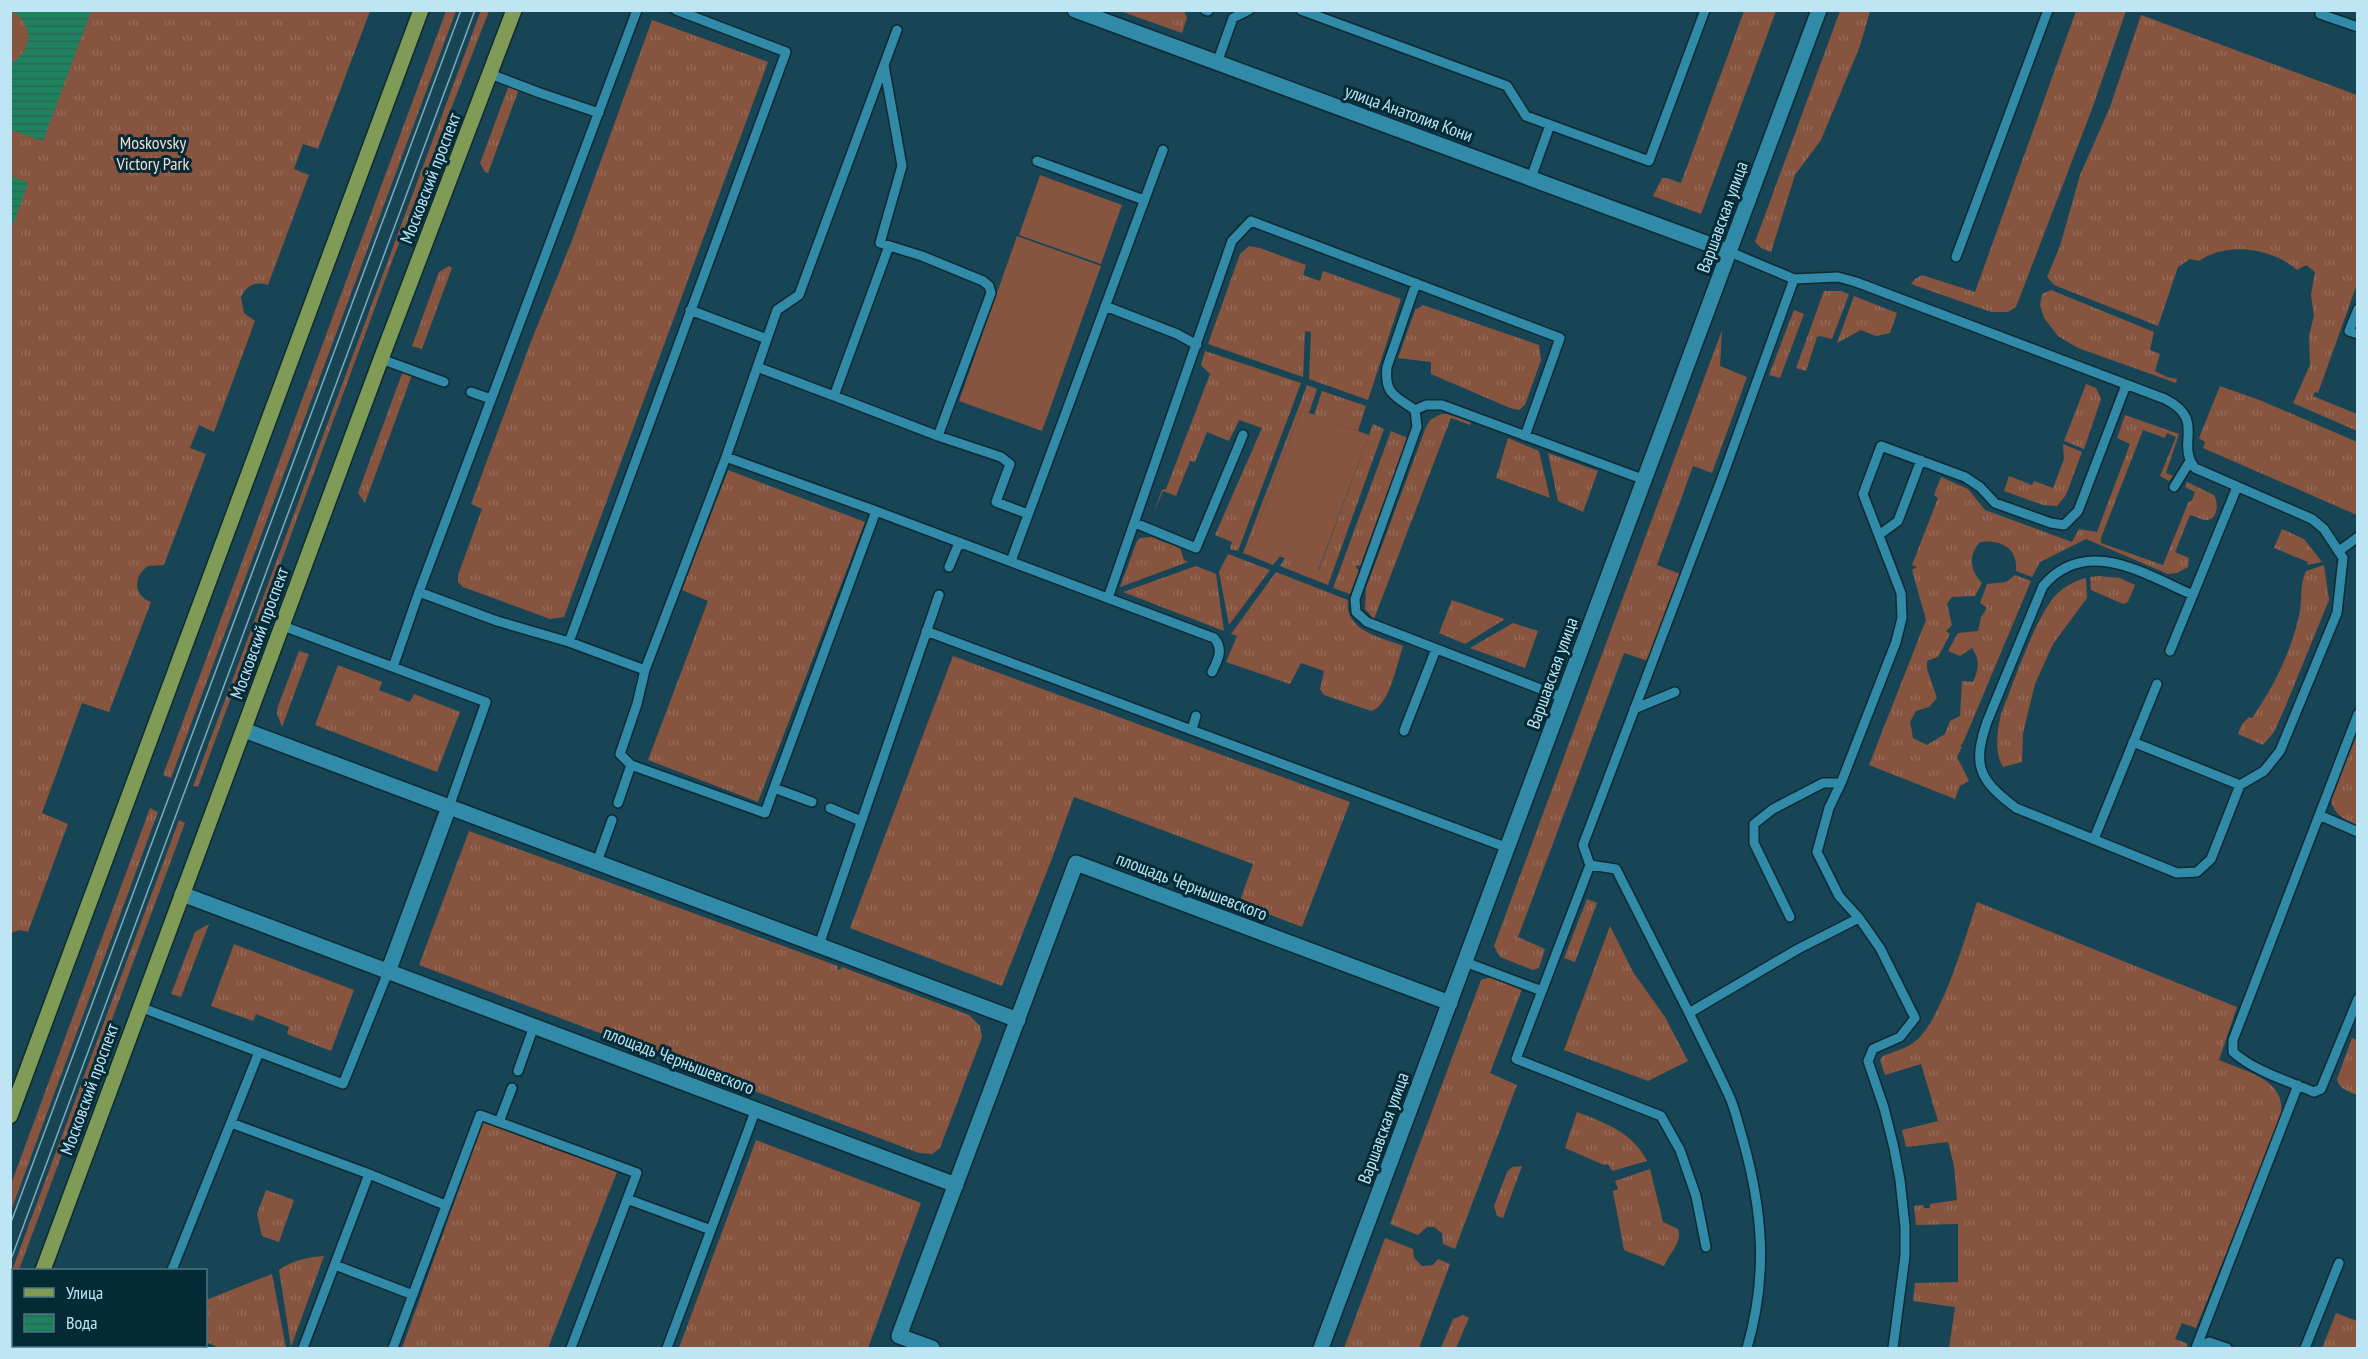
<svg xmlns="http://www.w3.org/2000/svg" width="2368" height="1359" font-family="'PT Sans Narrow',sans-serif">
<style>
.grass{fill:url(#grass-tufts)}
.pitch{fill:#86543f}
.water{fill:url(#water-rules)}
.lines{fill:none;stroke-linecap:round;stroke-linejoin:round}
.lane-casing{stroke:#0e2a33;stroke-width:12}
.street-casing{stroke:#0e2a33;stroke-width:18}
.secondary-casing{stroke:#0e2a33;stroke-width:18}
.primary-casing{stroke:#0e2a33;stroke-width:18}
.lane{stroke:#318aa7;stroke-width:9}
.street{stroke:#318aa7;stroke-width:15}
.secondary{stroke:#318aa7;stroke-width:15}
.primary{stroke:#7f9b55;stroke-width:15}
.tram{stroke:#80aab9;stroke-width:1.5}
.labels{text-anchor:middle;dominant-baseline:central;stroke-width:6;stroke-linejoin:round;paint-order:stroke}
.street-label{font-size:18px;fill:#bde5f4;stroke:#042a36}
.park-label{font-size:18px;fill:#f1dbd2;stroke:#042a36}
</style>
<defs>
<pattern id="grass-tufts" width="24" height="20" patternUnits="userSpaceOnUse" patternTransform="scale(1.5)"><rect width="24" height="20" fill="#86543f"/><path d="M3 7l-1-3M5 7V3M7 7l1-3M15 17l-1-3M17 17v-4M19 17l1-3" fill="none" stroke="#956c5b"/></pattern>
<pattern id="water-rules" width="6" height="5" patternUnits="userSpaceOnUse" patternTransform="scale(1.5)"><rect width="6" height="5" fill="#1e825e"/><path d="M0 2.5h6" fill="none" stroke="#2a6755"/></pattern>
</defs>
<rect width="100%" height="100%" fill="#174555"/>
<!-- grass -->
<path class="grass" d="M481,10l8,1 -95,245 -196,531 -5,-1z
M11,11h359l-52,138 -15,-5 -9,25 15,6 -41,110c-13,-4 -21,0 -27,12l3,16 11,8 -41,111 -15,-7 -9,23 16,6 -42,111 -16,1c-15,10 -15,30 3,36l-42,110 -27,-9 -40,110 26,11 -40,108 -9,-2 -8,3z
M446,11h10l-285,767 -8,-3z
M1120,11h64l3,7 -5,15z
M1744,11h32l-75,203 -48,-18 9,-18h5l14,5z
M1840,11h30l-10,35 -39,94 -26,35 -24,77 -10,-4 -6,-6z
M2076,11h50l-34,98 -76,198 -8,5h-17l-80,-28 4,-5 7,-4 53,17z
M2141,15l216,80v189l-39,109 -3,-1 -2,4 44,18v17l-64,-28 17,-38 -1,-30 5,-19 -3,-21 4,-23 -9,-7 -9,5c-25,-22 -70,-29 -98,-9l-9,-2 -12,8 -20,59 -104,-41 -7,-8 13,-31 20,-71 30,-68z
M652,20l116,42 -204,555 -14,2 -87,-32 -5,-5v-7l24,-66 -11,-5 59,-160 41,-101z
M509,85l10,4 -31,84 -3,-1 -5,-9z
M1249,246l11,2 46,17 -3,10 17,6 3,-10 78,28 -33,101 -59,-21 2,-47 -6,-1 -2,46 -95,-33 32,-90z
M449,266l3,2 -30,81 -10,-3 27,-74z
M2051,290l103,42 -4,18 10,4 -5,17 12,6 10,2 -1,4 -98,-35 -20,-12 -14,-18 -4,-13 2,-11z
M1824,291h17l8,3 -17,45 -12,-3 -3,1 -11,34 -10,-3z
M1854,296l43,17 -7,20 -14,3 -15,-6 -24,13z
M1423,305l116,40 2,15 -16,45 -6,5 -9,-2 -79,-34v-12l-33,-4 17,-48z
M1794,310l10,4 -24,64 -11,-3z
M1722,330l-2,36 27,11 -35,96 -19,-7 -36,99 26,10 -32,87 -27,-9 -106,284 27,12 -6,19 -6,2 -33,-13 -6,-11z
M1205,351l96,32 -63,168 -8,-2 2,-7 -17,-7 47,-107 -23,-8 -10,21 -22,-9 -12,30 -5,-1 -14,35 -13,-5 -10,23 9,-24 4,-1 44,-115 -9,-9z
M403,371l9,4 -47,128 -7,-10z
M2086,384l10,4 5,11 -17,50 -20,-8z
M1307,385l10,4 -8,24 -8,-3 -51,135 30,11 -7,9 -30,-12z
M2220,386l42,15 95,41v73l-154,-67 2,-6 -6,-4z
M1322,391l44,15 -8,25 -44,-16z
M1441,414h6l24,8 -1,3 -19,-7 -77,201 -9,-10 1,-21 60,-161 4,-7z
M2125,415l54,19 -13,39 7,3 -4,5 -9,-5 16,-39 -9,-4 -2,5 -22,-8 -42,108v5l62,22 25,-62 4,-3 3,-8 -10,-5 2,-5 27,13c5,8 4,26 -9,25 -5,-1 -11,-4 -15,-5l-15,37 14,6 -1,9 -11,6 -9,1 -82,-35 -46,23 -8,15 -16,-6c2,-22 -14,-32 -36,-29 -12,13 -10,29 2,41l-7,13 -23,1 -5,7 5,21 -6,6 4,3 -12,23 -11,4v8l10,29 -8,9 -13,4 -6,11 3,16 14,7 18,-11 5,-13 10,-5 2,-35 11,1c6,-13 7,-23 -1,-34l-12,8 -12,-5 10,-18 20,-2 3,-14 6,-9 -7,-5 7,-19 19,-2 9,-7 16,6 -68,162 -3,3 2,1 -5,10 12,24 -9,5 -5,13 -86,-34 57,-145 -14,-50 5,-3 -5,-2 26,-67 -4,-3 7,-18 27,12 17,21 87,32 7,-13 18,3 33,-88 -13,-6z
M1373,424l11,5 -56,156 -48,-19 5,-8 34,12z
M1391,431l17,7 -48,128 -3,-1 -1,3 3,2 -9,24 -17,-6z
M1508,438l31,13 11,47 -54,-20z
M2063,444l19,8 -16,43 -9,11 -14,-1 -39,-14 5,-15 23,9 2,-4 19,7 11,-29z
M1548,453l50,18 -15,41 -25,-11z
M728,470l137,52 -107,280 -110,-42 60,-159 -26,-11z
M2282,529l22,10 18,23 -15,3 1,-3 -34,-14z
M1151,537l29,11 4,12 4,2 -68,25 17,-46 3,-3z
M1228,554l42,16 -41,55 -10,-53z
M2324,565l5,35 -45,110 -10,22 -11,13 -25,-11 4,-10 7,-7 3,1c22,-32 38,-64 47,-102 4,-16 0,-31 7,-45z
M1196,566l20,8 8,57 -101,-39z
M1276,572l72,28c-4,31 32,37 55,46 -6,18 -14,61 -32,65l-47,-16 -4,-6 4,-18 -23,-8 -11,21 -64,-22 11,-26 -6,-2z
M2099,576l21,2 15,7 -7,17 -5,2 -32,-14 -1,-13z
M2086,578l1,20 -34,46 -18,40 -12,49 -1,29 -19,5c-9,-15 -6,-36 -2,-53 13,-32 32,-91 53,-117 9,-10 20,-16 32,-19z
M1452,600l53,19 -40,25 -26,-11z
M1513,623l25,8 -13,37 -55,-20z
M299,651l10,3 -27,73 -5,-13 1,-8z
M953,656l397,146 -48,125 -63,-24 14,-39 -179,-67 -23,64 -49,125 -152,-58z
M338,665l44,17 -3,8 31,12 4,-8 46,18 -23,60 -122,-47z
M2357,734v91c-13,-6 -23,-10 -26,-25z
M150,808l8,4 -147,399v-27z
M179,820l6,3 -166,447h-5l-1,16 -2,8v-21z
M469,831l369,135 -1,3 3,1 2,-3 127,48 11,11 2,11 -42,111 -8,6 -13,-1 -500,-188z
M1587,899l10,4 -22,59 -11,-4z
M1977,902l260,105 -18,53c29,13 73,20 60,62l-83,206 -14,-5 -7,16 11,4 2,5h-239l6,-41 -42,-6 2,-18 43,-1v-58l-42,1 -2,-19 9,-1 1,3h6v-4l27,-4 -3,-34 -6,-24 -42,5 -4,-17 36,-9 -17,-57 -36,11 -5,-15 3,-4c10,-4 21,-7 30,-13 28,-19 53,-108 64,-141z
M209,924l-28,73 -10,-3 24,-62z
M1610,926l23,46 32,45 23,44 -40,20 -84,-31z
M234,944l120,46 -23,61 -44,-17 2,-7 -33,-13 -3,7 -42,-15z
M1491,977l30,9 1,3 -32,84 27,12 -62,164 -12,-5 -1,-11 -8,-6h-7l-9,8 -28,-11 91,-244z
M2352,1038l5,2v55c-9,-4 -18,-6 -20,-16z
M1577,1112c28,11 56,20 70,49l-35,10 -4,-7 -4,1 -39,-17z
M483,1122l134,50 -69,176h-146z
M756,1140l165,63 -53,145h-189z
M1522,1166l-19,52 -6,-2 -3,-10 13,-34 5,-5z
M1650,1169l13,53 15,7c5,13 -9,24 -14,37l-40,-16 -11,-59 5,-2 -3,-8z
M266,1190l28,10 -15,42 -17,-6 -5,-22z
M1385,1238l28,11 1,9 8,8 11,-1 5,-6 12,5 -31,84h-75z
M324,1256l-33,91 -12,-77c11,-9 30,-13 45,-14z
M272,1274l14,74h-67l-13,-6v-42z
M2336,1313l21,8v27h-35z
M1463,1315l6,3 -13,30h-15l12,-29z"/>
<!-- pitch -->
<path class="pitch" d="M1040,175l82,30 -21,59 -82,-29z
M1017,236l84,30 -59,165 -83,-30z
M1301,410l68,25 -51,136 -68,-26z"/>
<!-- water -->
<path class="water" d="M12,11h79l-48,130 -32,-11v-67c22,-12 23,-39 1,-52z
M11,176l17,7 -17,47 -1,-53z"/>
<g class="lines">
<defs>
<path id="lane" d="M637,10l-218,582 78,29 72,21 76,28 -8,34 -17,50 11,11 134,48 9,-25 38,14
M1205,10l3,1
M1301,10l206,76 19,30 123,45 56,-151
M2320,14l38,13
M897,30l-98,265 -22,15 -51,147 150,54 338,127c10,11 4,22 -2,34
M1217,63l16,-45 16,-8
M490,74l50,19 59,20
M1037,161l107,39
M1531,178l19,-53
M1730,252l64,27 44,-2 18,5 309,117c42,21 10,44 30,69l117,51 12,10 19,29 -6,55 -57,138 -16,20 -24,14 -107,-43
M1956,257l92,-247
M1105,306l72,28 20,11
M2358,309l-9,22 9,3
M690,310l77,29
M381,359l63,23
M757,367l77,29 55,-150
M471,392l20,7
M834,396l104,40 53,-143 -2,-7 -6,-5 -61,-25 -42,-13 22,-77 -18,-101
M1415,410c-20,-14 -31,-16 -28,-43l29,-84
M938,436l63,21 9,7 -14,38 32,12
M2174,487l16,-26
M1135,523l61,25 47,-113
M1879,535l19,-14 23,-61
M2339,551l19,-14
M1011,561l152,-411
M949,567l10,-24
M2193,595c-49,-21 -107,-60 -150,-9l-56,136c-15,44 -8,58 29,86l161,65 20,-1 14,-13 29,-74
M1108,598l124,-357 19,-20 309,117 -35,98
M283,626l203,76 -37,105
M926,631l582,217
M569,642l217,-590 -110,-42
M2170,651l67,-164
M393,667l26,-75
M645,670l81,-213
M1564,698l-197,-76 -11,-10 -1,-13 62,-172 -2,-17 11,-5h16l203,75
M1634,709l41,-17
M2358,714l-125,326v12c21,19 55,29 81,40l7,-3 37,-90
M1192,729l4,-13
M1404,731l32,-82
M1841,783l-12,25 -12,44 22,44 20,22
M774,788l102,-277
M618,803l13,-38
M830,808l31,13
M2319,815l39,17
M2094,839l63,-155
M597,862l15,-42
M1590,865l26,4 73,144 109,-64 61,-31 21,30 35,70 -15,19 -27,12 -5,12 16,47 10,40 6,32 5,47v29l-12,92
M1790,917l-36,-74v-19l19,-15 50,-26h18l55,-141 6,-24 -1,-25 -38,-99 18,-48 84,31 15,10 15,16 56,20 13,2 14,-14 48,-126
M819,945l120,-350
M1465,962l77,29
M140,1007l203,77 45,-112
M1689,1013c14,29 29,58 42,87 5,13 8,27 12,40 20,72 25,136 4,208
M518,1071l16,-45
M499,1122l138,51 -66,175
M231,1123l138,51 -66,174
M369,1174l76,31
M627,1199l84,31
M1706,1247l-10,-51 -16,-46 -19,-34 -145,-57 74,-194 -7,-20 139,-367 72,-199
M335,1265l78,30
M172,1270l87,-218
M142,1348l1,-2
M393,1348l87,-233 19,7 13,-34
M667,1348l89,-239
M2196,1348l102,-263
M2196,1348l13,-6 18,6
M2305,1348l34,-85"/>
<path id="street" d="M1075,10l655,242
M244,730l774,290
M182,894l774,291
M388,972l61,-165
M932,1348l-33,-12 177,-473 374,140"/>
<path id="secondary" d="M1321,1348l498,-1338"/>
<path id="primary" d="M10,1116l411,-1106
M43,1270l338,-911 133,-349
M14,1348l1,-2"/>
</defs>
<!-- lane casing -->
<use href="#lane" class="lane-casing"/>
<!-- street casing -->
<use href="#street" class="street-casing"/>
<!-- secondary casing -->
<use href="#secondary" class="secondary-casing"/>
<!-- primary casing -->
<use href="#primary" class="primary-casing"/>
<!-- lane -->
<use href="#lane" class="lane"/>
<!-- street -->
<use href="#street" class="street"/>
<!-- secondary -->
<use href="#secondary" class="secondary"/>
<!-- primary -->
<use href="#primary" class="primary"/>
<!-- tram -->
<path class="tram" d="M10,1225l451,-1215
M10,1262l465,-1252"/>
</g>
<g class="labels">
<!-- street labels -->
<g class="street-label">
<text transform="translate(1409 113) rotate(20)">улица Анатолия Кони</text>
<text transform="translate(430 178) rotate(-69)">Московский проспект</text>
<text transform="translate(1722 217) rotate(-70)">Варшавская улица</text>
<text transform="translate(259 633) rotate(-70)">Московский проспект</text>
<text transform="translate(1552 673) rotate(-70)">Варшавская улица</text>
<text transform="translate(1192 886) rotate(21)">площадь Чернышевского</text>
<text transform="translate(679 1060) rotate(21)">площадь Чернышевского</text>
<text transform="translate(89 1089) rotate(-70)">Московский проспект</text>
<text transform="translate(1383 1128) rotate(-70)">Варшавская улица</text>
</g>
<!-- park labels -->
<g class="park-label">
<text x="153" y="142">Moskovsky<tspan x="153" dy="21">Victory Park</tspan></text>
</g>
</g>
<!-- border -->
<rect width="2368" height="1359" fill="none" stroke="#bde5f4" stroke-width="24"/>
<!-- legend -->
<rect x="12" y="1269" width="195" height="78" fill="#042a36" stroke="#4e7582" stroke-width="1.5"/>
<rect x="24" y="1288" width="30" height="9" fill="#7f9b55" stroke="#4e7582" stroke-width="1.5"/>
<text x="66" y="1299" font-size="18" fill="#bde5f4">Улица</text>
<rect x="24" y="1314" width="30" height="18" fill="url(#water-rules)" stroke="#4e7582" stroke-width="1.5"/>
<text x="66" y="1329" font-size="18" fill="#bde5f4">Вода</text>
</svg>
